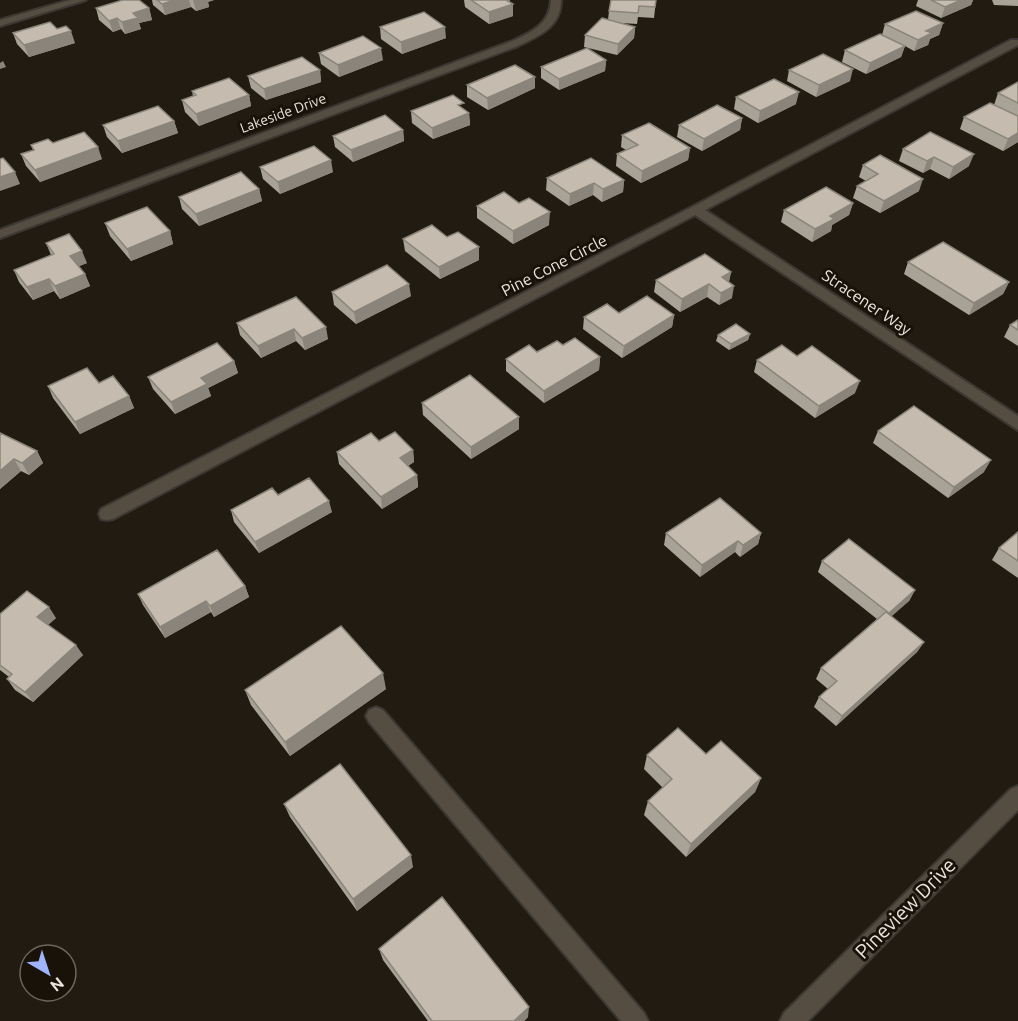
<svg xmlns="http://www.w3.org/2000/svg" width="1018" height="1021" font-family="Ubuntu,sans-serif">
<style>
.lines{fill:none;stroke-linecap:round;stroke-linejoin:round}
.service-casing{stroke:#3c3732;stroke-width:4}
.minor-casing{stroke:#3c3732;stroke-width:4}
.service{fill:#554d42;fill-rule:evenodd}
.minor{fill:#554d42;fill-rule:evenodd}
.wall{fill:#a9a296}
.shaded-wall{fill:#8a847a}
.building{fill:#c5bcaf;stroke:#8a847a;stroke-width:1.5}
.labels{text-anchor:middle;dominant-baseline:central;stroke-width:6;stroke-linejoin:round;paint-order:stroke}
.far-street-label{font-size:14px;fill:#eae5df;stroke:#191209}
.street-label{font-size:16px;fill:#eae5df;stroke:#191209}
.near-street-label{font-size:20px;fill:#eae5df;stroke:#191209}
</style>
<rect width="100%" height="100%" fill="#221b11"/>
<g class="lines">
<defs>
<path id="service" d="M376,707l7,3 261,303 4,8h-27l-252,-299 -3,-6 3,-6z"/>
<path id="minor" d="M70,0h16l-86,26v-6z
M551,0h10c0,27 -22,36 -43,46l-518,192v-8l510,-188c20,-9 40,-17 41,-42z
M1011,40h7v5l-313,165 313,206v14l-323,-215 -582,304 -6,1 -6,-1 -2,-5 2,-5 591,-302z
M1018,786v24l-210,211h-28l4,-8 227,-224z"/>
</defs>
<!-- service casing -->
<use href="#service" class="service-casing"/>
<!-- minor casing -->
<use href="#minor" class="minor-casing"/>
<!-- service -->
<use href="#service" class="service"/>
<!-- minor -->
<use href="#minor" class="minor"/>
</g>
<!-- wall -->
<path class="wall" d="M152,0h62l-6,2 1,5 -13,4 -5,-4 -26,8 -12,-10z
M464,0h46l-1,2 4,2v12l-24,8 -24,-17z
M656,0l-2,18 -16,-1 -1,7 -16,-1 14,4 -1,11 -17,17 -33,-8 1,-12 23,-15 1,-9z
M918,0h55l-2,5 -30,13 -25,-12z
M992,0h26v6l-24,-1z
M96,8h53l3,12 -13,3 2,6 -16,5 -4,-5 -8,3 -14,-12z
M943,23l-4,12 -9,4 -2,6 -14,6 -9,-5 -4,11 -35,17 -24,-12 3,-12 37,-15 3,-11z
M380,27l66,11 -44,16 -21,-15z
M57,29l18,14 -46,14 -12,-13 -4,-11z
M319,53l64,7 -44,17 -18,-13z
M606,60l-1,11 -46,19 -18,-12v-11z
M320,70l1,12 -55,18 -15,-12 -3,-12z
M789,70l61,11 -34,16 -29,-16z
M1018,82v60l-15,9 -43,-22 4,-12 30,-12 4,-12z
M467,85l68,3 -47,22 -21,-13z
M192,91l57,4 2,11 -52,20 -14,-14 -3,-12 11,-4z
M736,97l60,7 -38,19 -24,-14z
M411,111l58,2 1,12 -37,14 -21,-16z
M742,118l-2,12 -38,21 -25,-14 2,-12z
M174,121l4,12 -56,20 -15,-16 -4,-12z
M403,130l1,11 -51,21 -18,-15 -2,-11z
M622,135l68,13 -2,12 -47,23 -25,-17 1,-12 9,-4 -5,-3z
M53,143l49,16 -62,23 -14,-16 -5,-12 12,-4 -2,-5z
M903,149l66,17 -20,13 -19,-10 -7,4 -24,-12z
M863,165l56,26 -39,22 -27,-15 4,-12 9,-5 -7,-4z
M260,167l73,5 -53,22 -17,-15z
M547,178l77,2 -1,12 -21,10 -9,-7 -24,11 -23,-16z
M259,189l3,12 -63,25 -17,-17 -3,-12z
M853,203l-4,12 -17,10 -1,6 -19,11 -31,-20 3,-12z
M477,206l72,19 -36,19 -36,-26z
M105,223l65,8 3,13 -42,17 -21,-25z
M447,237l32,23 -39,19 -35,-28 -2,-12z
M46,243l41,20 -8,3 6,8 5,12 -30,13 -6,-8 -21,9 -14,-18 -5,-12 37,-15z
M908,262l101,20 -6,12 -34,21 -65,-41z
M731,272l-2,10 3,16 -13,7 -12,-8 -27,15 -26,-20 2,-12z
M332,292l79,4 -55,28 -22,-19z
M296,297l32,42 -23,11 -9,-9 -35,17 -21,-23 -3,-12z
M619,313l55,2 -2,12 -50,31 -39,-29 1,-12z
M1018,320v26l-14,-9 6,-12z
M750,334l-2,6 -19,10 -13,-9 2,-6z
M563,345l37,12 -1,13 -55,33 -38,-32v-12l31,-7z
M797,356l58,37 -40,25 -61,-46 3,-12z
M234,361l4,12 -30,15 3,8 -36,18 -22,-25 -5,-12z
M99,383l30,13 5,12 -54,26 -27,-36 -5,-12z
M422,403l97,26 -48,30 -48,-44z
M878,431l106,41 -36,26 -75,-55z
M0,433l37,18 6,12 -14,12 -8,-4 -21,18z
M379,441l34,9 1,12 -6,4 9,9 1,12 -36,22 -43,-45 -2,-12z
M278,495l54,17 -73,41 -25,-31 -3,-12z
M1018,532v46l-26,-18 7,-12z
M666,533h95l-3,11 -18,13 -5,-5 -35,25 -36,-32z
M822,561l93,29 -6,11 -18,15 33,26 -7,10 -81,74 -22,-19 5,-10 9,-8 -12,-10 5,-11 56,-49 -59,-47z
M245,586l4,11 -35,20 -3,-5 -46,26 -22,-33 -5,-11z
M0,614l56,4 -8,7 35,30 -50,47 -18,-12 -8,-11 2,-2 -9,-7z
M386,689l-96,67 -39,-51 -6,-15z
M706,754l55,24 -6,14 -69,65 -42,-42 4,-14 15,-13 -19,-19 3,-14z
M284,804l129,63 -56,44 -67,-94z
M379,949l149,68 -4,4h-96l-45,-61z"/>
<!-- shaded-wall -->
<path class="shaded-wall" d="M175,0h14l2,7 -26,8 -3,-11z
M193,0h21l-6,2 1,5 -13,4z
M502,0h8h-1v6l4,-2v12l-24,8v-12z
M961,0h12l-2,5 -30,13 4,-11z
M149,8l3,12 -13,3 2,6 -16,5 -3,-12 11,-9z
M117,18l4,11 -8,3 -4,-11z
M943,23l-4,12 -9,4 -2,6 -14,6 4,-11 8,-9z
M445,27l1,11 -44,16 -1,-12z
M635,27l-1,11 -17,17 1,-11z
M71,31l4,12 -46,14 -5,-12z
M905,46l-4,11 -35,17 4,-11z
M381,48l2,12 -44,17 -1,-12z
M606,60l-1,11 -46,19v-11z
M3,61l3,6 -6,2v-6z
M853,69l-3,12 -34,16 3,-12z
M320,70l1,12 -55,18 -2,-11z
M535,77v11l-47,22 -1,-12z
M799,92l-3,12 -38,19 2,-12z
M249,95l2,11 -52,20 -3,-12z
M469,113l1,12 -37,14 -1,-11z
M742,118l-2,12 -38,21 2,-12z
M174,121l4,12 -56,20 -4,-12z
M403,130l1,11 -51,21 -2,-12z
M1018,133v9l-15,9 5,-12z
M98,147l4,12 -62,23 -5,-12z
M690,148l-2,12 -47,23 1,-12z
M974,154l-5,12 -20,13 4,-12z
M934,157l-4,12 -7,4 4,-12z
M331,160l2,12 -53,22 -2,-12z
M15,172l5,12 -20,7v-14z
M923,179l-4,12 -39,22 4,-12z
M624,180l-1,12 -21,10 1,-13z
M594,183l-1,12 -24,11 1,-12z
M259,189l3,12 -63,25 -3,-12z
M853,203l-4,12 -17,10 -1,6 -19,11 3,-13 15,-13z
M550,212l-1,13 -36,19v-13z
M170,231l3,13 -42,17 -4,-12z
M479,247v13l-39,19 -1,-12z
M82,251l5,12 -12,5 -5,-12z
M731,272l-3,12 -6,-7z
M85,274l5,12 -30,13 -5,-13z
M49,279l5,12 -21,9 -6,-13z
M1009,282l-6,12 -34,21 5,-12z
M409,284l2,12 -55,28 -2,-12z
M709,284l-2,13 -27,15 2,-13z
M734,286l-2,12 -13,7 2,-12z
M674,315l-2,12 -50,31 2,-12z
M326,327l2,12 -23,11 -3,-12z
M294,329l2,12 -35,17 -3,-12z
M750,334l-2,6 -19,10 2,-6z
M600,357l-1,13 -55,33v-12z
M234,361l4,12 -30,15 3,8 -36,18 -4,-12 30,-24z
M860,381l-5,12 -40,25 4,-12z
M129,396l5,12 -54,26 -5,-12z
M519,417v12l-48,30v-12z
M413,450l1,12 -13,8 -1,-12z
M37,451l6,12 -14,12 -7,-12z
M14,459l7,12 -21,18v-18z
M991,460l-7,12 -36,26 6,-11z
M417,475l1,12 -36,22 -1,-12z
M329,501l3,11 -73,41 -4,-11z
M761,533l-3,11 -18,13 3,-12z
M738,541l-3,11 -35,25 2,-12z
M245,586l4,11 -35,20 -4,-11z
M915,590l-6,11 -26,23 6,-11z
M206,601l5,11 -46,26 -5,-11z
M49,607l7,11 -12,10 -7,-11z
M924,642l-7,10 -81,74 6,-10z
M76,645l7,10 -50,47 -8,-10z
M383,673l3,16 -96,67 -5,-14z
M761,778l-6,14 -69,65 5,-13z
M411,855l2,12 -56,44 -4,-12z
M529,1007l-1,10 -4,4h-10z"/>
<!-- building -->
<path class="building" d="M123,0h16l10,8 -16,5 5,5 -16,4 -5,-4 -8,3 -13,-13z
M157,0h18l-13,4z
M471,0h35l7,4 -24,8z
M611,0h45l-1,7 -16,-1 -1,7 -29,-2z
M931,0h30l-16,7z
M916,11l27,12 -17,8 6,2 -14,7 -33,-16z
M424,12l21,15 -44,15 -21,-15z
M602,18l33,9 -17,17 -33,-9z
M50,22l7,7 9,-3 5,5 -47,14 -11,-12z
M880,34l25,12 -35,17 -25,-13z
M363,36l18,12 -43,17 -19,-12z
M587,48l19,12 -47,19 -18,-12z
M823,54l30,15 -34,16 -30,-15z
M302,57l18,13 -56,19 -16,-13z
M515,65l20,12 -48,21 -20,-13z
M229,78l20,17 -53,19 -14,-14 14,-5 -4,-4z
M774,79l25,13 -39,19 -24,-14z
M1018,82v21l-20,-10z
M453,95l11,8 -6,2 11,8 -37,15 -21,-17z
M990,103l28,13v17l-10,6 -44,-22z
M717,105l25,13 -38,21 -25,-14z
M158,106l16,15 -56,20 -15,-16z
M385,115l18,15 -52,20 -18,-14z
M649,123l41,25 -48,23 -25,-17 21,-9 -16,-10z
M84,132l14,15 -63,23 -14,-16 13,-4 -3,-5 17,-6 5,4z
M930,132l44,22 -21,13 -19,-10 -7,4 -24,-12z
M314,146l17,14 -53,22 -18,-15z
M880,155l43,24 -39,22 -27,-15 21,-12 -15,-9z
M3,158l12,14 -15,5v-18z
M591,158l33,22 -21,9 -9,-6 -24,11 -23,-16z
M241,172l18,17 -63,25 -17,-17z
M826,187l27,16 -23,13 4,3 -19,10 -31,-19z
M504,192l15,11 10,-5 21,14 -37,19 -36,-25z
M147,207l23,24 -43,18 -22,-26z
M432,225l15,12 11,-5 21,15 -40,20 -36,-28z
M69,234l13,17 -12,5 15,18 -30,12 -6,-7 -22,8 -13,-17 40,-16 -8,-11z
M943,242l66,40 -35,21 -66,-41z
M705,254l26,18 -9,5 12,9 -13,7 -12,-9 -27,15 -26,-19z
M387,265l22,19 -55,28 -22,-20z
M647,296l27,19 -50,31 -40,-29 23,-13 12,9z
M296,297l30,30 -24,11 -8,-9 -36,17 -21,-23z
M1018,320v10l-8,-5z
M736,324l14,10 -19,10 -13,-9z
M575,338l25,19 -56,34 -38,-32 23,-14 8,7 20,-11 6,4z
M217,343l17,18 -33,17 6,6 -36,18 -23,-25z
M782,345l15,11 15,-10 48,35 -41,25 -62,-46z
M87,368l12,15 14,-7 16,20 -54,26 -27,-36z
M470,375l49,42 -48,30 -49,-44z
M914,406l77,54 -37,27 -76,-56z
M395,432l18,18 -13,8 17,17 -36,22 -44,-45 34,-19 8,8z
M0,433l37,18 -15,12 -8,-4 -14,12z
M309,478l20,23 -74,41 -24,-32 41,-22 6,7z
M720,498l41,35 -18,12 -5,-4 -36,24 -36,-32z
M1018,532v29l-19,-13z
M849,539l66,51 -26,23 -67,-52z
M217,550l28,36 -35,20 -4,-5 -46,26 -22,-33z
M27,591l22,16 -12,10 39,28 -51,47 -18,-13 5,-5 -12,-9v-51z
M886,612l38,30 -82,74 -23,-19 18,-16 -16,-13z
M341,626l42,47 -98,69 -40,-52z
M678,728l28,26 15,-13 40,37 -70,66 -43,-43 24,-22 -25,-24z
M340,764l71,91 -58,44 -69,-95z
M442,897l87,110 -15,14h-82l-53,-72z"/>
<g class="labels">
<!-- far-street labels -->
<g class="far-street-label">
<text transform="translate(283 113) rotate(-20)">Lakeside Drive</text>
</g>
<!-- street labels -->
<g class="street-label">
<text transform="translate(554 265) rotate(-27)">Pine Cone Circle</text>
<text transform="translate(867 302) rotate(34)">Stracener Way</text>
</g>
<!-- near-street labels -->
<g class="near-street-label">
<text transform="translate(905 908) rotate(-45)">Pineview Drive</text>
</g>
</g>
<!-- north arrow -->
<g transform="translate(48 973) rotate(141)"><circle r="28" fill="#191209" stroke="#6d665f" stroke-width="1.5"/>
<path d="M0-4.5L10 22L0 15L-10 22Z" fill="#a0b3fd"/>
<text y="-9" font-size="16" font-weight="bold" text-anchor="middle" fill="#eae5df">N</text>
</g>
</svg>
